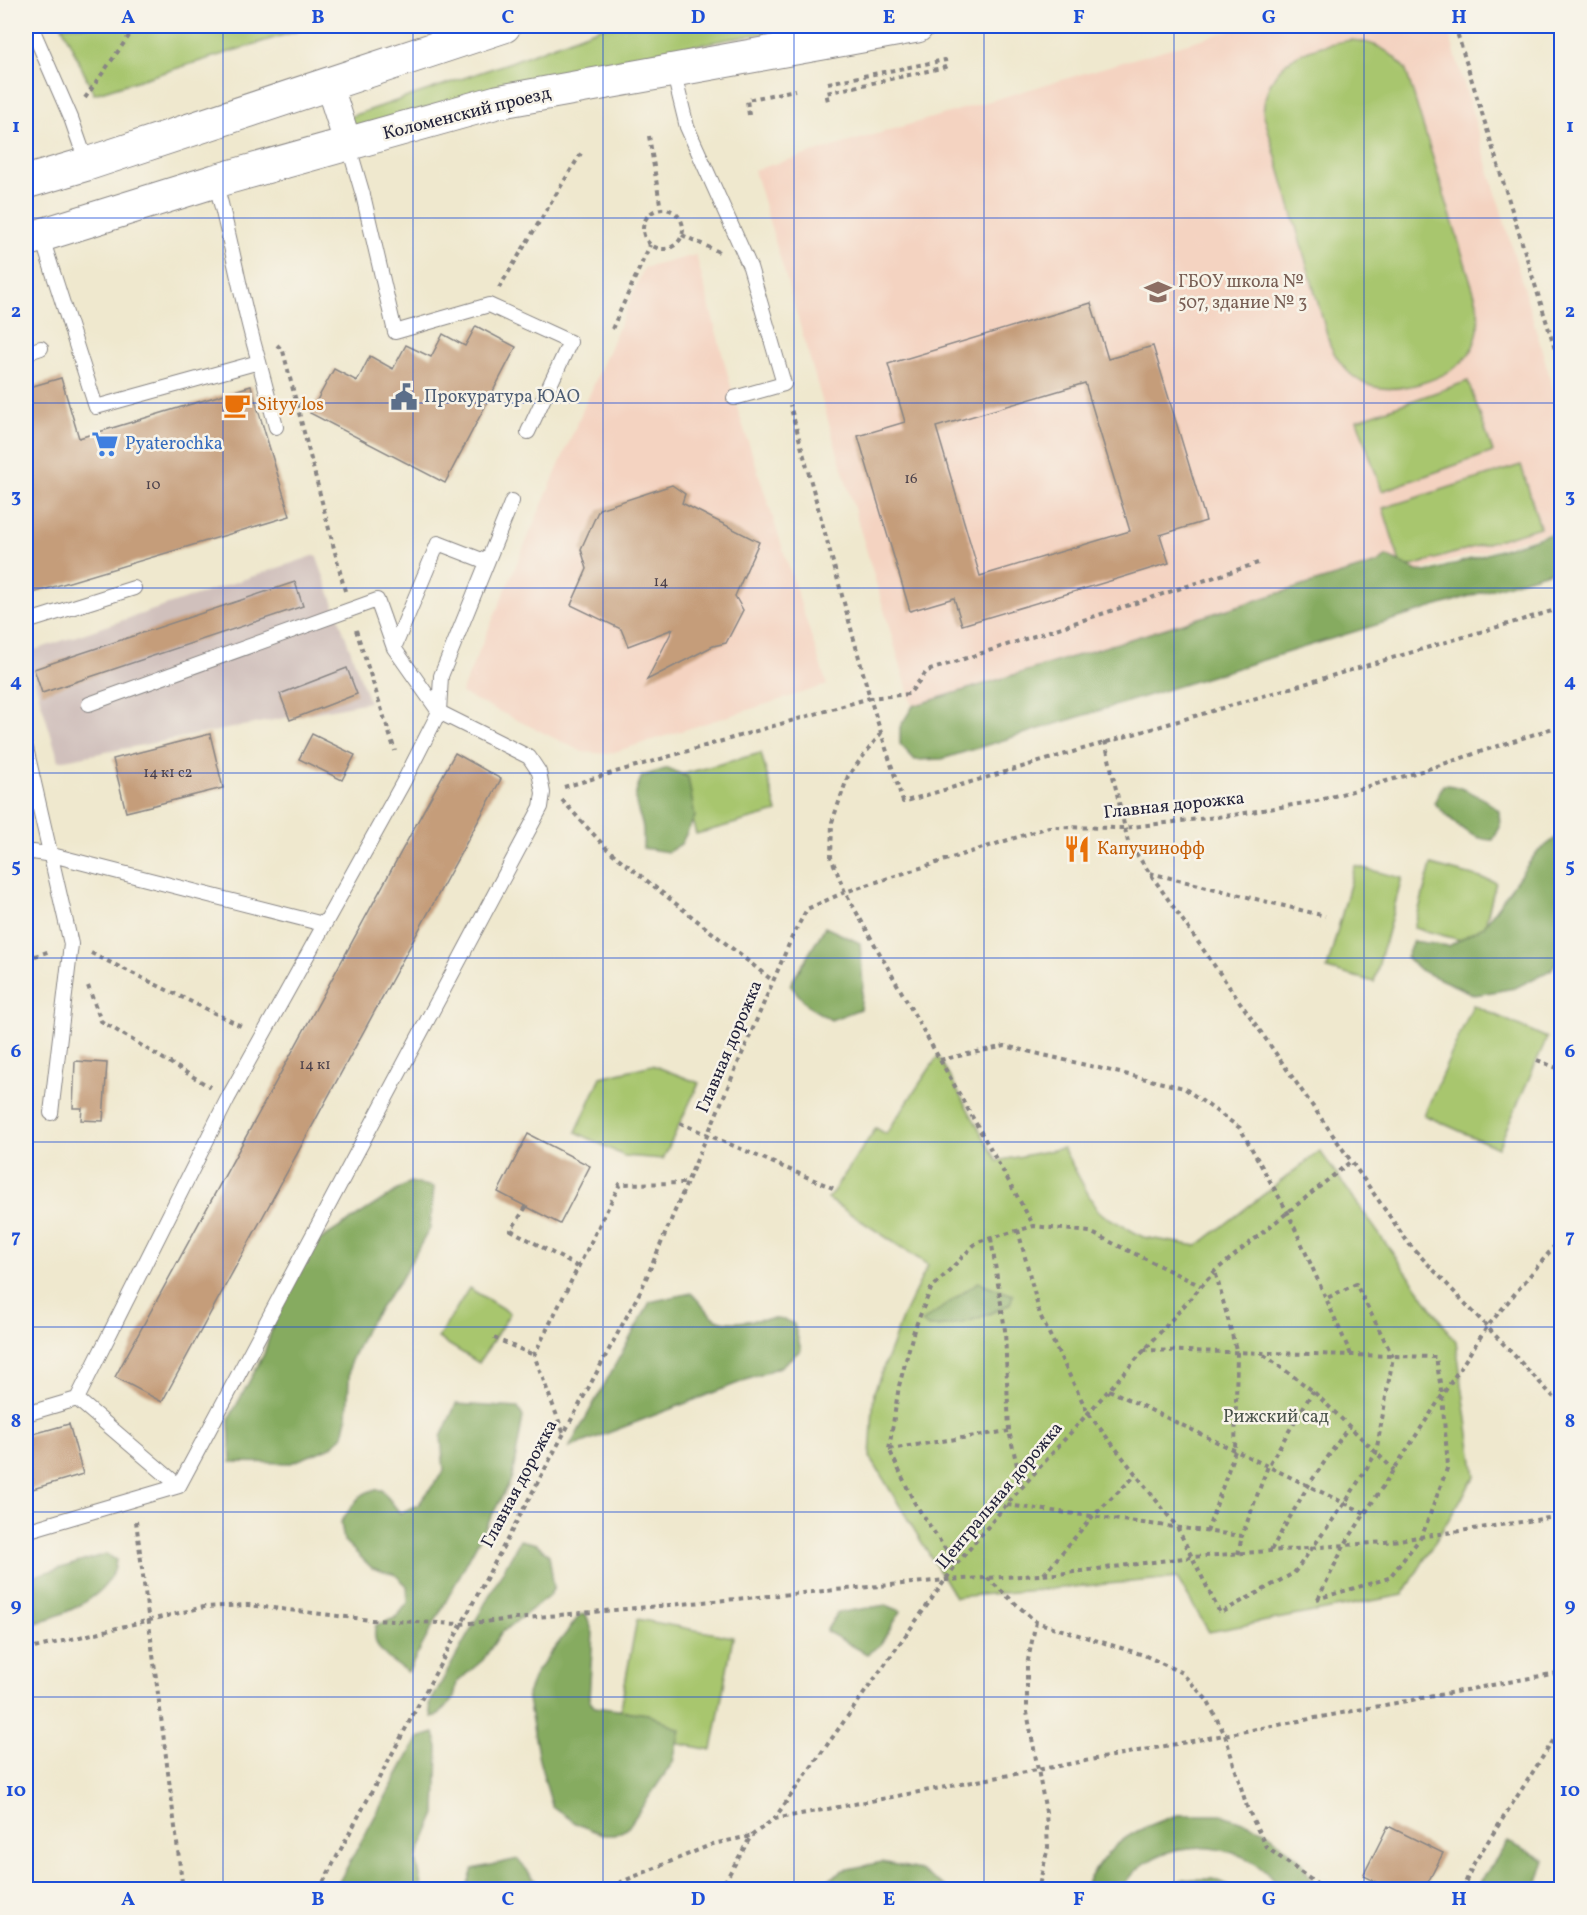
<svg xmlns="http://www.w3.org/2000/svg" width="1587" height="1915" font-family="Vollkorn,serif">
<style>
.built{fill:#f4d3c1}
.industrial{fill:#d0c0bc}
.green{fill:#a8c66e;stroke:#657454;stroke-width:1.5}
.forest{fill:#86ab61;stroke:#54664e;stroke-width:1.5}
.building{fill:#c59d7a;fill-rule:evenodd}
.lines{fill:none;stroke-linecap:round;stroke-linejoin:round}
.service-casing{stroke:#888584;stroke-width:16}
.minor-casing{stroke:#888584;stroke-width:29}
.secondary-casing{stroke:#888584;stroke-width:35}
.path{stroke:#888584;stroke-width:4;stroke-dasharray:4.5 4.5;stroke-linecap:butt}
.service{stroke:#fff;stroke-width:14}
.minor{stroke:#fff;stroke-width:27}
.secondary{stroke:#fff;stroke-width:33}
.grid{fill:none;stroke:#1d4ed8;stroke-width:1.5;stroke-opacity:0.55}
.labels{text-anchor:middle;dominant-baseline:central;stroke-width:5;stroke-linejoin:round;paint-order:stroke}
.number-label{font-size:15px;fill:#4b414b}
.street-label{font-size:18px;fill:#22223b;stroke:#f7f3e8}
.education-label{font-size:18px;fill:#785e54;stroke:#f7f3e8;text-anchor:start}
.service-label{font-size:18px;fill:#4e5e75;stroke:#f7f3e8;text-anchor:start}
.food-label{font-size:18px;fill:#c56008;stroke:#f7f3e8;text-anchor:start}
.shop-label{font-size:18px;fill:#366cbe;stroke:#f7f3e8;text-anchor:start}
.park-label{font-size:18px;fill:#4a534a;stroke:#f7f3e8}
.neatline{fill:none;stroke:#1d4ed8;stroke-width:2}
.grid-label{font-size:20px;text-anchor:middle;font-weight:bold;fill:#1d4ed8}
</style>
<rect width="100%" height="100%" fill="#f7f3e8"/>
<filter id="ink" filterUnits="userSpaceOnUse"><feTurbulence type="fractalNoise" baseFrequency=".0167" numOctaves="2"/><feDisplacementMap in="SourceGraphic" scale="12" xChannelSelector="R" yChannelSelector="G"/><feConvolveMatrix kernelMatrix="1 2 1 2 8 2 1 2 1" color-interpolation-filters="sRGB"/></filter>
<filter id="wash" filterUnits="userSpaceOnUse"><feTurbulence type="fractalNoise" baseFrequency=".008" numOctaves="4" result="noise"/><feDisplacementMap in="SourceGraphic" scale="24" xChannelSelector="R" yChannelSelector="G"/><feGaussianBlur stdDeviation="1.35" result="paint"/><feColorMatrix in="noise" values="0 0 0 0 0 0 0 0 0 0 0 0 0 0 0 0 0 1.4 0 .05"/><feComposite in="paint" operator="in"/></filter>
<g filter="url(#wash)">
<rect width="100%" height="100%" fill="#efe8ce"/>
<!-- built -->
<path class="built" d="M1246,26h201l114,389v114l-645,189 -162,-548z
M696,255l38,143 93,287 -219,69 -25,-2 -122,-59 183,-425z"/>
<!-- industrial -->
<path class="industrial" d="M316,555l53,147 -310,59 -33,-108z"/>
<!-- green -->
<path class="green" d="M62,26h251l-219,68z
M605,26h196l-159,29 -151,35 -137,38 -5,-11 162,-55z
M1351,40c25,2 40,11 55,30l71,232c8,46 -13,68 -55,81 -43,13 -72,4 -92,-38l-67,-233c5,-52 41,-65 88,-72z
M1468,381l25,71 -111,39 -25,-71z
M1521,465l19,62 -138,42 -19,-61z
M761,753l16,59 -81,22 -17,-59z
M1431,865l65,17 -16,63 -66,-17z
M1355,866l47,12 -28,104 -47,-13z
M1473,1005l74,33 -49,110 -74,-33z
M938,1056l59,105 66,-13 35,64 45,25 54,9 123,-95 136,191 19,134 -72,119 -194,37 -32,-54 -222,19 -85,-140 4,-65 30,-78 24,-49 -100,-66 48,-71 10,6z
M652,1065l47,18 -36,76 -39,-3 -48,-24 25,-55z
M469,1288l41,25 -31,50 -41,-25z
M637,1619l96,18 -21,113 -96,-18z"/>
<!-- forest -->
<path class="forest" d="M1557,532h4v36l-619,191 -27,1 -15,-16v-17l13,-21 464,-143 10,-7 30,15 12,1z
M668,768l20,9 7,40 -14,27 -13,8 -25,-4c0,-8 1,-17 -1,-25 -7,-20 -10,-26 0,-47z
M1443,785c17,-1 43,14 56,26l1,16 -7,13c-24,1 -43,-22 -59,-37z
M1561,834v121l-10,15 -36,18 -40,7 -55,-25 -14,-13 7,-16 36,5 35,-20 52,-73z
M825,927l35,16 3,42 -3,24 -29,11 -22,-13 -19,-22z
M410,1182l24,5 -4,41 -29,51 -35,49 -16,35 -3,54 -4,19 -14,12 -38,15 -60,-1 -2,-43 35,-65 11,-35 40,-76z
M978,1282l35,13 -3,9c-28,14 -50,23 -82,23l-6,-5z
M691,1293c9,8 15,20 26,26 19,10 53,-9 77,5l7,26 -21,17 -211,81 81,-146z
M456,1404l62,4 5,9 -11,61 -104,194c-17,-10 -39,-24 -32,-47l19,-7 13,-15 -1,-17 -11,-11 -24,-7 -28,-27 -3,-19c11,-15 20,-35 41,-32l18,23 18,-8 26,-34 -3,-34z
M520,1540l17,4 12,11 5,33 -6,9 -47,36 -18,27 -26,22 -3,16 -15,17 -7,2 -3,-12z
M106,1554l10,6c-3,39 -59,57 -90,66v-50l5,1z
M886,1605l15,6 -21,34 -13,9 -41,-23 11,-18z
M586,1614l7,19 -4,66 6,8 53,7 32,16 -7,32 -46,67 -13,6h-10l-27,-11 -25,-18 -13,-46 -12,-66 9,-22 44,-57z
M434,1733l4,14 -2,67 -20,45 7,30h-88l83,-151z
M1177,1815h46l42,15 35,30 17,29h-38c-32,-55 -126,-56 -158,0h-38c27,-47 44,-56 94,-74z
M1508,1842l37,18 -9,29h-58l2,-7z
M518,1859l24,30h-76l7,-20z
M882,1862l38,8 29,19h-135l29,-19z
M1184,1879h30l22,10h-73z"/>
<g id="blocks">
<!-- building -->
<path class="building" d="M1091,303l17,56 45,-13 53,175 -46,14 9,28 -49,15 -158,47 -8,-27 -44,13 -52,-175 47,-14 -17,-58zM1085,383l45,148 -150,45 -44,-149z
M476,326l40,21 -71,136 -135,-70 24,-44 23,12 13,-25 23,13 13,-24 25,12 12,-23 22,12z
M61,378l18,60 172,-52 39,130 -264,79v-207z
M672,485l13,9 -3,9 77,39 -24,54 8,14 -17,33 -13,3 -66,34 26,-51 -45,17 -7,-17 -50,-24 16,-36 -6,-20 18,-40z
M295,582l8,24 -261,87 -8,-24z
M347,668l10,26 -67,26 -10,-26z
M210,734l13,54 -97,24 -13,-53z
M312,734l43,21 -13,25 -43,-21z
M455,753l46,26 -339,623 -47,-25z
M75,1061l32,2 -4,58 -22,-1 1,-12h-9z
M528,1134l62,32 -30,58 -62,-32z
M69,1424l14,50 -57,17v-55z
M1388,1826l55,27 -19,37h-32l-29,-14z"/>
</g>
</g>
<g filter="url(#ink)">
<use href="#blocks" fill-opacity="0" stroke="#888584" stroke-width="1.5"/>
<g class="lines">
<defs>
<path id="service" d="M31,26l40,92 16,46
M673,70l14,57 63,140 34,117 -50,14
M348,144l15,51 32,137 94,-27 81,37 -42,90
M41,235l55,172 163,-45c-18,-60 -27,-121 -44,-181
M26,353l15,-5
M259,362l17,65
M26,622l108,-34
M394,648l44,-105 49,19
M26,748l45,196 -20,169
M26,854l7,-2 19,3 271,69
M77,1399l102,87
M26,1414l51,-15 151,-301 176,-317 35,-69 2,-36 71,-175
M26,1531l153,-45 362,-679 2,-14 -4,-21 -10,-15 -90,-45 -45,-64 -17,-48 -288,104"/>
<path id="minor" d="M329,85l19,59"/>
<path id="secondary" d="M26,182l61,-18 417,-138
M26,240l189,-59 282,-79 420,-76"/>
</defs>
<!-- service casing -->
<use href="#service" class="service-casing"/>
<!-- minor casing -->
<use href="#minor" class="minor-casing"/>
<!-- secondary casing -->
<use href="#secondary" class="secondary-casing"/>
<!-- path -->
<path class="path" d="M1455,26l107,346
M828,83l117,-23 1,7 -120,26 2,8
M85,98l51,-72
M749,115l-2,-15 48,-10
M649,136l12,74
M643 229a20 20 0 1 1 40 0a20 20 0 1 1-40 0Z
M682,235l37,17
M499,288l84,-138
M612,329l38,-84
M277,345l6,6 62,240
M1258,563l-331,108 -18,23 -39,4 33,104 659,-194
M356,630l39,121
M881,733l-33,43 -16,46 -1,35 14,35 189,334
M1105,741l23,101 281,402 153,162
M564,787l306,-89 -80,-293
M562,800l45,49 166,132
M1150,873l175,43
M91,953l152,74
M26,959l24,-8
M88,986l13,35 109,66
M940,1060l65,-14 179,42 56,40 48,85 64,144
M1537,1060l25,10
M680,1123l155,66
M526,1207l-15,23 67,37
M1018,1230l22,85 48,98 89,114 43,86 74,-40 51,-70 31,-50 17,-96 -37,-73 -29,14
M991,1238l14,92 4,101 13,56
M494,1338l40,17
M1143,1350l293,7 6,39 6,70 -26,70 -33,42 -72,21
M1264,1355l49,36 81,79
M1109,1390l256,123
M563,1432l-29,-77 86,-171 66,-1
M889,1449l120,-18
M1007,1505l235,31 26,-70 45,-75
M136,1521l47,369
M1207,1532l28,-81 2,-98 -22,-82
M1271,1550l37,-64 41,-60
M1238,1554l4,-18
M956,1565l-42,-63 -25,-53 10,-63 15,-56 17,-41 46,-47 57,-16 56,6 111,54
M1044,1574l49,-58 43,-41
M987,1578l49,44 108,33 38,18 25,27 18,35 22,72 19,40 59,43
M1318,1599l27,-55 142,-217 75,-90
M1036,1622l-9,43v47l19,100 2,35 -10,43
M26,1650l178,-43 44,-2 123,15 89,4 486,-44 112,-6 134,-17 193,-15 177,-26
M774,1819l788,-147
M319,1890l323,-602 150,-351 15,-28 38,-17 204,-65 74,1 110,-13 84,-14 108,-31 137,-45
M602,1890l111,-46 37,-8
M720,1890l31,-54 23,-17 182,-254 50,-60 209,-234 135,-109
M1462,1890l12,-27 88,-136"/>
<!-- service -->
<use href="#service" class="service"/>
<!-- minor -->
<use href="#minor" class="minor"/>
<!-- secondary -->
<use href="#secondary" class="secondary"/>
</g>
</g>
<!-- grid -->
<path class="grid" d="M223,26v1864M413,26v1864M603,26v1864M794,26v1864M984,26v1864M1174,26v1864M1364,26v1864M26,218h1536M26,403h1536M26,588h1536M26,773h1536M26,958h1536M26,1142h1536M26,1327h1536M26,1512h1536M26,1697h1536"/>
<!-- icons -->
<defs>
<symbol id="school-bare" viewBox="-9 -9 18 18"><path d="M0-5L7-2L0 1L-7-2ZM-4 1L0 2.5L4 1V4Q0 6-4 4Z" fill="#8d6e63" stroke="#f7f3e8" stroke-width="2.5" paint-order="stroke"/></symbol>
<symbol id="civic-bare" viewBox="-9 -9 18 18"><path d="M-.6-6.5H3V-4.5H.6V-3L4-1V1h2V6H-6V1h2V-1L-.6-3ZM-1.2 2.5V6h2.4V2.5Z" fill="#5c6f8a" stroke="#f7f3e8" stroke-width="2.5" paint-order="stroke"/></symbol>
<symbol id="cafe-bare" viewBox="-9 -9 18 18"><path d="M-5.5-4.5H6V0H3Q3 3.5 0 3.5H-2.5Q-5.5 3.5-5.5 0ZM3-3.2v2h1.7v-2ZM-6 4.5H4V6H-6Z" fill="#e8710a" stroke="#f7f3e8" stroke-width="2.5" paint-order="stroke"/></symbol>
<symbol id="supermarket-bare" viewBox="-9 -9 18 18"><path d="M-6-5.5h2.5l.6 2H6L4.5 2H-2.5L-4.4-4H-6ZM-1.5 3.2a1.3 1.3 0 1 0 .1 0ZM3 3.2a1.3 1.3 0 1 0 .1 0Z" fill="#3f7fe0" stroke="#f7f3e8" stroke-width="2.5" paint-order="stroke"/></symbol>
<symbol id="restaurant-bare" viewBox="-9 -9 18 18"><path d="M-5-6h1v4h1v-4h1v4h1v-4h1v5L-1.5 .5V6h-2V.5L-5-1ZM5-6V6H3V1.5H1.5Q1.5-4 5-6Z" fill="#e8710a" stroke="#f7f3e8" stroke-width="2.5" paint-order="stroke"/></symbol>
</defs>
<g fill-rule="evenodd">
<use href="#school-bare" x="1139" y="273" width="38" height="38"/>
<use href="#civic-bare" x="385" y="378" width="38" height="38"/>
<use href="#cafe-bare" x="218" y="386" width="38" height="38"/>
<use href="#supermarket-bare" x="86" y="425" width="38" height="38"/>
<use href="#restaurant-bare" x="1058" y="830" width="38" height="38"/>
</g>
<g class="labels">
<!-- number labels -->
<g class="number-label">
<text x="911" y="479">16</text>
<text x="153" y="485">10</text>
<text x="661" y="582">14</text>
<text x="168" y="773">14 к1 с2</text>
<text x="315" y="1065">14 к1</text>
</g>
<!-- street labels -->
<g class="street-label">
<text transform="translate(467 114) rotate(-14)">Коломенский проезд</text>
<text transform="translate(1174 806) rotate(-6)">Главная дорожка</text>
<text transform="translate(730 1047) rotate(-67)">Главная дорожка</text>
<text transform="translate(520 1484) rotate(-62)">Главная дорожка</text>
<text transform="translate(1000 1496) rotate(-50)">Центральная дорожка</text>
</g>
<!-- education labels -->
<g class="education-label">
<text x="1178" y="282">ГБОУ школа №<tspan x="1178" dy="21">507, здание № 3</tspan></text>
</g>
<!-- service labels -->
<g class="service-label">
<text x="424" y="397">Прокуратура ЮАО</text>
</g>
<!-- food labels -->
<g class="food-label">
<text x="257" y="405">Sityy los</text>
<text x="1097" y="849">Капучинофф</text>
</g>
<!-- shop labels -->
<g class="shop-label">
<text x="125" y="444">Pyaterochka</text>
</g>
<!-- park labels -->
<g class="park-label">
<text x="1276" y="1417">Рижский сад</text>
</g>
</g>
<!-- margin -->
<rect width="1587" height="1915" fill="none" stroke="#f7f3e8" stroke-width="66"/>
<rect x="33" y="33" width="1521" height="1849" class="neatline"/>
<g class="grid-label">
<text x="128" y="23">A</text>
<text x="318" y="23">B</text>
<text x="508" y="23">C</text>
<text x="698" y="23">D</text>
<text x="889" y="23">E</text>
<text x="1079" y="23">F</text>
<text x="1269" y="23">G</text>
<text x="1459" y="23">H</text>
<text x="16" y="132">1</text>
<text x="1570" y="132">1</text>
<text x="16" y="317">2</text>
<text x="1570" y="317">2</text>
<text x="16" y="502">3</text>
<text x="1570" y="502">3</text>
<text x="16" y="687">4</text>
<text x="1570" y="687">4</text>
<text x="16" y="872">5</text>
<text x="1570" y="872">5</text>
<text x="16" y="1057">6</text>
<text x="1570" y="1057">6</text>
<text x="16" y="1242">7</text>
<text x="1570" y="1242">7</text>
<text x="16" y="1427">8</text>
<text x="1570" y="1427">8</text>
<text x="16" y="1611">9</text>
<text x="1570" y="1611">9</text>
<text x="16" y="1796">10</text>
<text x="1570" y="1796">10</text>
<text x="128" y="1905">A</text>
<text x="318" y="1905">B</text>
<text x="508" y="1905">C</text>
<text x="698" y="1905">D</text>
<text x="889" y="1905">E</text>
<text x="1079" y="1905">F</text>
<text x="1269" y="1905">G</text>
<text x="1459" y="1905">H</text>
</g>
</svg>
